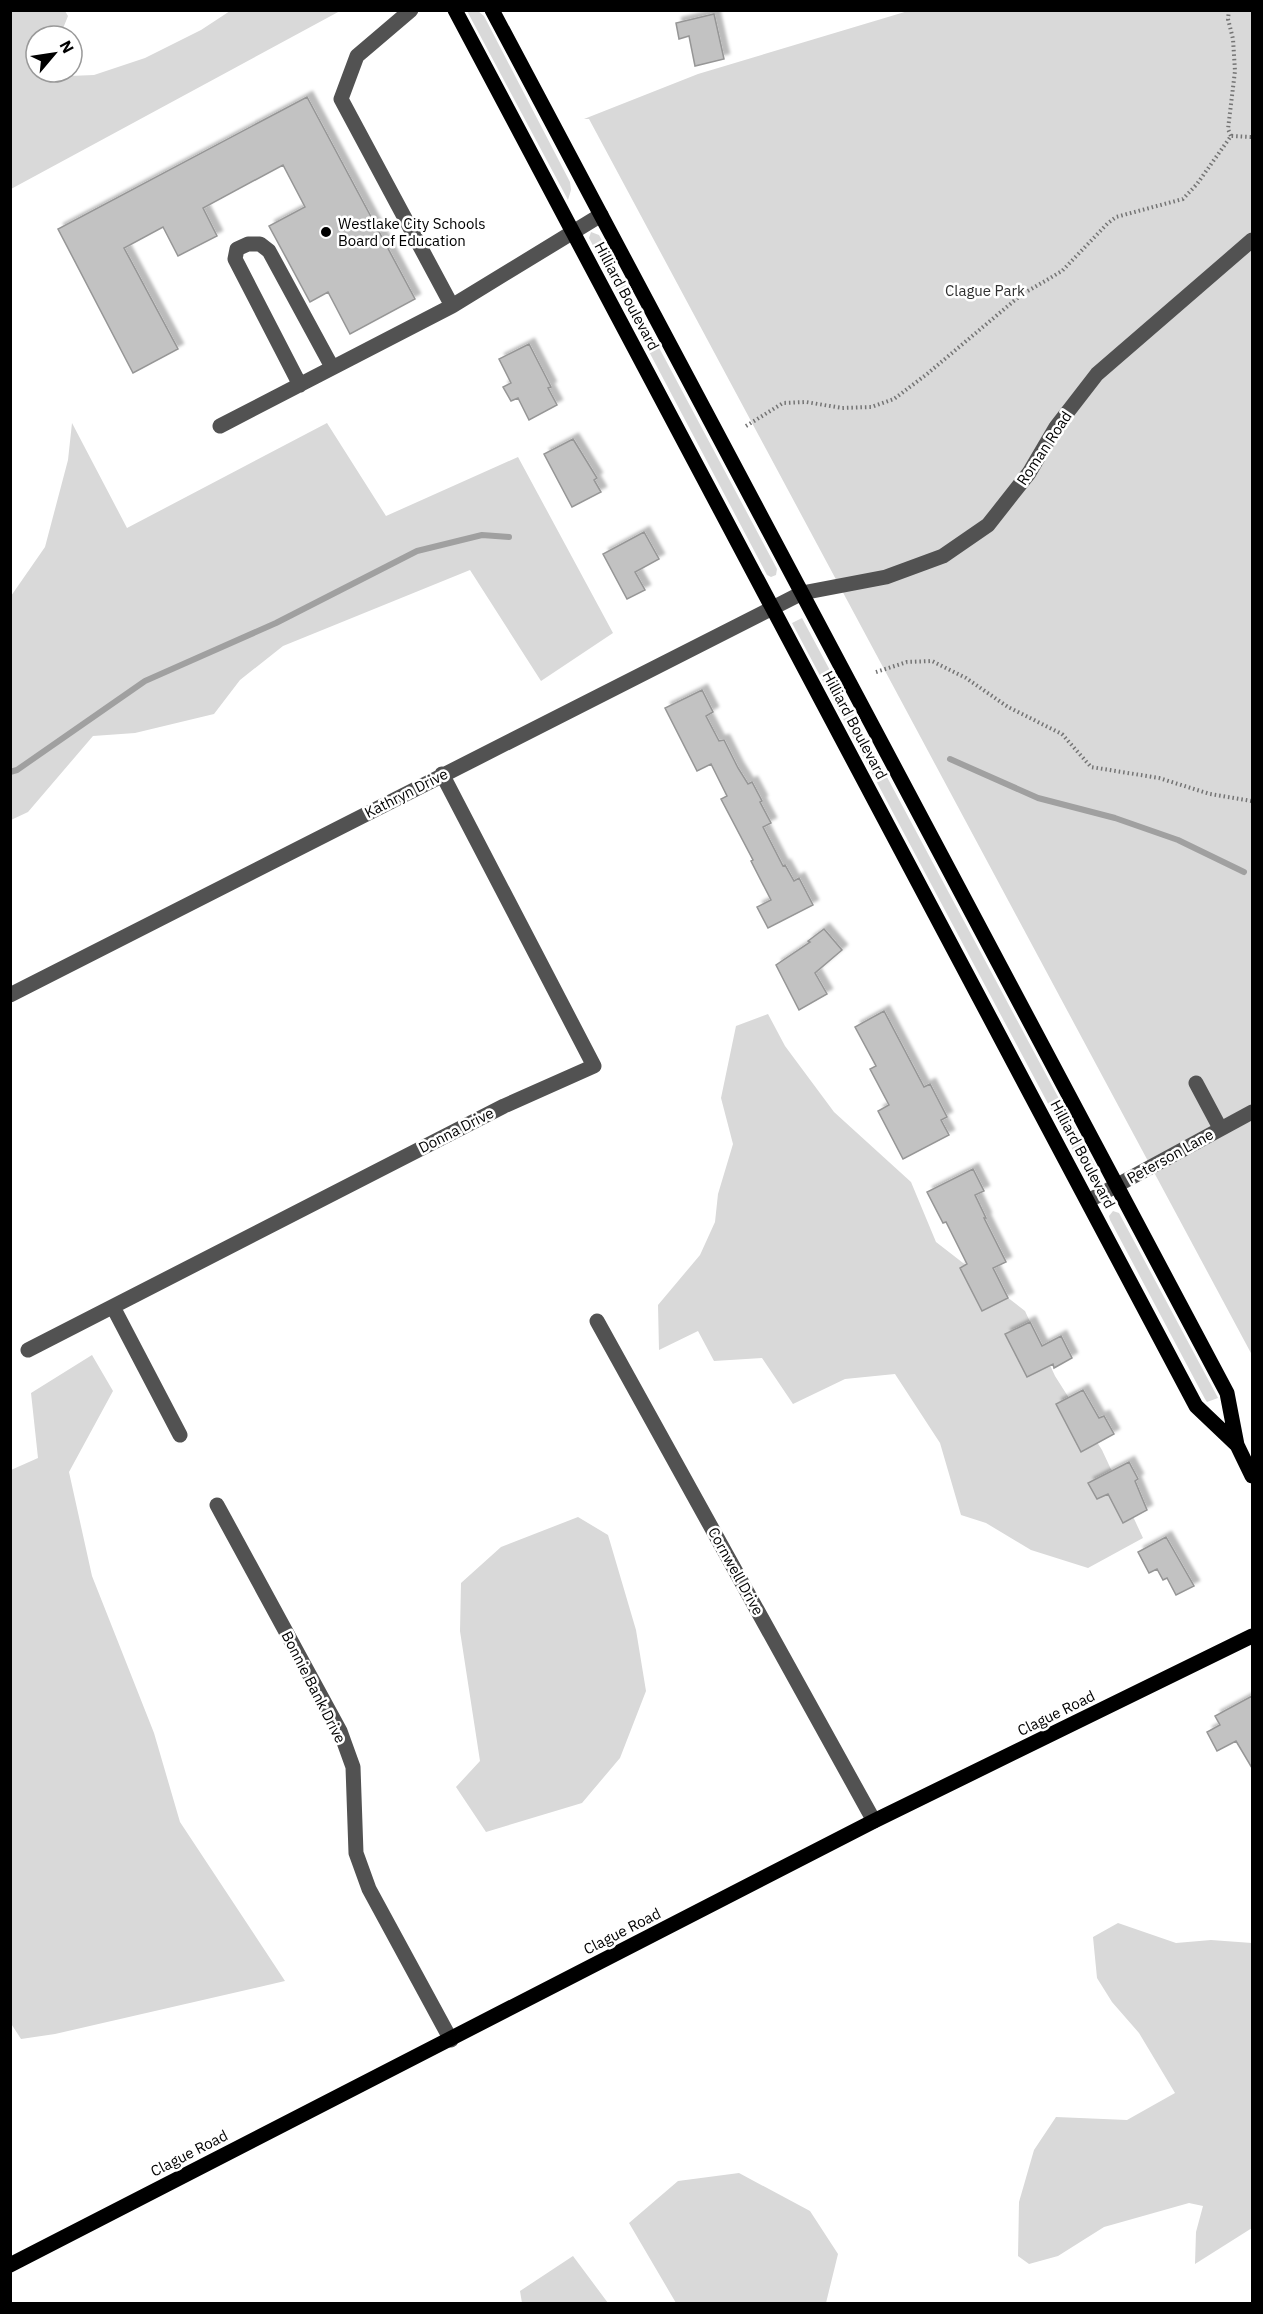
<svg xmlns="http://www.w3.org/2000/svg" width="1263" height="2314" font-family="'IBM Plex Sans',sans-serif">
<style>
.green{fill:#d9d9d9}
.lines{fill:none;stroke-linecap:round;stroke-linejoin:round}
.stream{stroke:#a0a0a0;stroke-width:6}
.building{fill:#c2c2c2;stroke:#969696;stroke-width:1.5;filter:url(#shadow)}
.path{stroke:#747474;stroke-width:4;stroke-dasharray:1.5 3;stroke-linecap:butt}
.minor{stroke:#525252;stroke-width:15}
.major{stroke:#000;stroke-width:15}
.poi-dot{fill:#000;stroke:#fff;stroke-width:2}
.labels{text-anchor:middle;dominant-baseline:central;stroke-width:5;stroke-linejoin:round;paint-order:stroke}
.poi-label{font-size:15px;fill:#000;stroke:#fff;text-anchor:start}
.park-label{font-size:15px;fill:#303030;stroke:#fff}
.street-label{font-size:15px;fill:#000;stroke:#fff}
</style>
<defs>
<filter id="shadow"><feDropShadow dx="5.5" dy="-5.5" stdDeviation="1.5" flood-color="#0004"/></filter>
</defs>
<rect width="100%" height="100%" fill="#fff"/>
<!-- green -->
<path class="green" d="M11,10l54,1 3,5 -8,20h-24v36h9l-1,5 50,-2 51,-17 56,-28 29,-19h110l-329,178z
M467,11h11l6,5 86,166 1,8 -3,10z
M908,11h344v1344l-663,-1236h-5l114,-45z
M591,232l8,3 178,334 -1,6 -5,2 -4,-2 -178,-337z
M72,423l55,105 200,-105 59,93 132,-59 95,176 -72,48 -71,-111 -187,76 -43,34 -26,34 -79,19 -42,3 -65,76 -17,8v-224l34,-49 23,-87z
M802,618l294,550v7l-3,2 -7,-2 -294,-552z
M768,1014l17,32 49,66 77,70 25,60 89,69 30,65 47,74 41,88 -55,30 -57,-18 -45,-27 -25,-8 -21,-72 -45,-69 -50,5 -52,25 -31,-46 -48,3 -16,-30 -39,19 -1,-45 42,-50 15,-33 3,-28 15,-50 -12,-46 15,-72z
M1113,1211l6,2 98,183 1,2 -11,4 -2,-3 -95,-179 -1,-4z
M92,1355l21,36 -44,81 23,104 62,157 26,89 105,159 -230,53 -34,5 -11,-17 1,-552 27,-12 -7,-65z
M578,1517l30,18 28,95 10,61 -26,67 -38,45 -96,29 -30,-45 24,-26 -20,-130 1,-48 40,-36z
M1118,1923l58,20 35,-3 41,3v285l-57,36 1,-32 7,-26 -14,-3 -85,24 -46,29 -29,8 -11,-8 1,-54 15,-52 22,-33 71,3 48,-27 -36,-60 -27,-31 -15,-24 -4,-41z
M739,2173l71,38 28,43 -12,49h-150l-47,-80 49,-42z
M573,2256l35,47h-86l-2,-12z"/>
<g class="lines">
<!-- stream -->
<path class="stream" d="M950,759l88,39 77,20 63,22 66,32
M10,772l7,-2 128,-89 131,-58 141,-72 65,-16 27,2"/>
</g>
<!-- building -->
<path class="building" d="M714,14l10,45 -29,7 -6,-30 -10,3 -3,-16z
M307,97l108,202 -65,35 -22,-42 -18,10 -41,-76 36,-19 -22,-42 -80,43 14,28 -39,20 -15,-29 -39,21 54,101 -45,24 -75,-144z
M529,344l22,43 -3,1 9,17 -28,15 -11,-22 -7,3 -8,-14 8,-4 -12,-24z
M573,439l24,39 -3,2 7,12 -29,15 -28,-53z
M644,532l15,27 -24,13 10,18 -18,9 -24,-45z
M702,690l11,22 -7,4 13,25 5,-1 14,28 10,16 4,-2 10,19 -2,1 11,21 -8,4 20,39 2,-1 9,16 5,-3 14,27 -45,23 -11,-21 14,-7 -20,-39 2,-1 -32,-61 6,-3 -16,-32 -14,7 -32,-63z
M824,929l18,21 -27,23 12,21 -28,16 -23,-45 34,-23 -2,-1z
M884,1011l40,76 6,-3 17,33 -6,3 8,15 -46,24 -25,-48 11,-6 -19,-36 6,-3 -21,-39z
M973,1169l11,22 -9,4 11,23h-2l22,44 -13,6 15,30 -26,13 -22,-43 7,-4 -21,-42 -3,1 -16,-31z
M1030,1322l12,24 19,-10 11,22 -18,10 -1,-4 -26,13 -22,-43z
M1083,1390l16,28 5,-2 10,18 -33,18 -25,-48z
M1129,1462l9,17 -3,2 12,29 -24,13 -15,-29 -11,5 -9,-16z
M1166,1537l28,49 -18,9 -9,-17 -4,2 -6,-11 -8,4 -11,-21z
M1252,1696v72l-16,-27 -19,10 -10,-19 13,-7 -5,-9z"/>
<g class="lines">
<!-- path -->
<path class="path" d="M1229,10l-1,9 5,20 2,32 -7,58 3,7
M746,426l37,-23 23,-1 36,6 29,-1 23,-8 33,-25 94,-79 41,-24 46,-48 8,-6 67,-18 14,-15 34,-48 21,1
M876,672l31,-10 25,-1 34,17 42,29 54,27 29,33 68,11 51,16 42,7"/>
<!-- minor -->
<path class="minor" d="M411,10l-54,46 -16,43 111,207 149,-91
M300,385l-65,-126 2,-10 11,-5h12l9,7 63,116
M220,426l232,-120
M10,995l792,-402 84,-16 57,-21 45,-31 41,-52 27,-46 41,-53 155,-134
M1196,1083l24,45
M1088,1201l164,-89
M113,1307l67,128
M597,1321l277,500
M28,1350l476,-244 90,-40 -152,-292
M217,1505l123,226 13,36 3,86 13,36 82,151"/>
<!-- major -->
<path class="major" d="M455,10l741,1396 41,39
M492,10l735,1383 10,52 15,31
M10,2265l864,-444 378,-185"/>
</g>
<!-- markers -->
<circle class="poi-dot" cx="326" cy="232" r="6"/>
<g class="labels">
<!-- poi labels -->
<g class="poi-label">
<text x="338" y="223">Westlake City Schools<tspan x="338" dy="17">Board of Education</tspan></text>
</g>
<!-- park labels -->
<g class="park-label">
<text x="985" y="290">Clague Park</text>
</g>
<!-- street labels -->
<g class="street-label">
<text transform="translate(627 296) rotate(62)">Hilliard Boulevard</text>
<text transform="translate(1044 448) rotate(-56)">Roman Road</text>
<text transform="translate(855 725) rotate(62)">Hilliard Boulevard</text>
<text transform="translate(406 793) rotate(-27)">Kathryn Drive</text>
<text transform="translate(456 1130) rotate(-27)">Donna Drive</text>
<text transform="translate(1083 1154) rotate(62)">Hilliard Boulevard</text>
<text transform="translate(1170 1156) rotate(-29)">Peterson Lane</text>
<text transform="translate(736 1571) rotate(61)">Cornwell Drive</text>
<text transform="translate(314 1687) rotate(63)">Bonnie Bank Drive</text>
<text transform="translate(1056 1713) rotate(-26)">Clague Road</text>
<text transform="translate(622 1931) rotate(-27)">Clague Road</text>
<text transform="translate(189 2153) rotate(-27)">Clague Road</text>
</g>
</g>
<!-- border -->
<rect width="1263" height="2314" fill="none" stroke="#000000" stroke-width="24"/>
<!-- north arrow -->
<g transform="translate(54 54) rotate(61)"><circle r="28" fill="#ffffff" stroke="#999999" stroke-width="1.5"/>
<path d="M0-4.5L10 22L0 15L-10 22Z" fill="#000000"/>
<text y="-9" font-size="16" font-weight="bold" text-anchor="middle" fill="#000000">N</text>
</g>
</svg>
